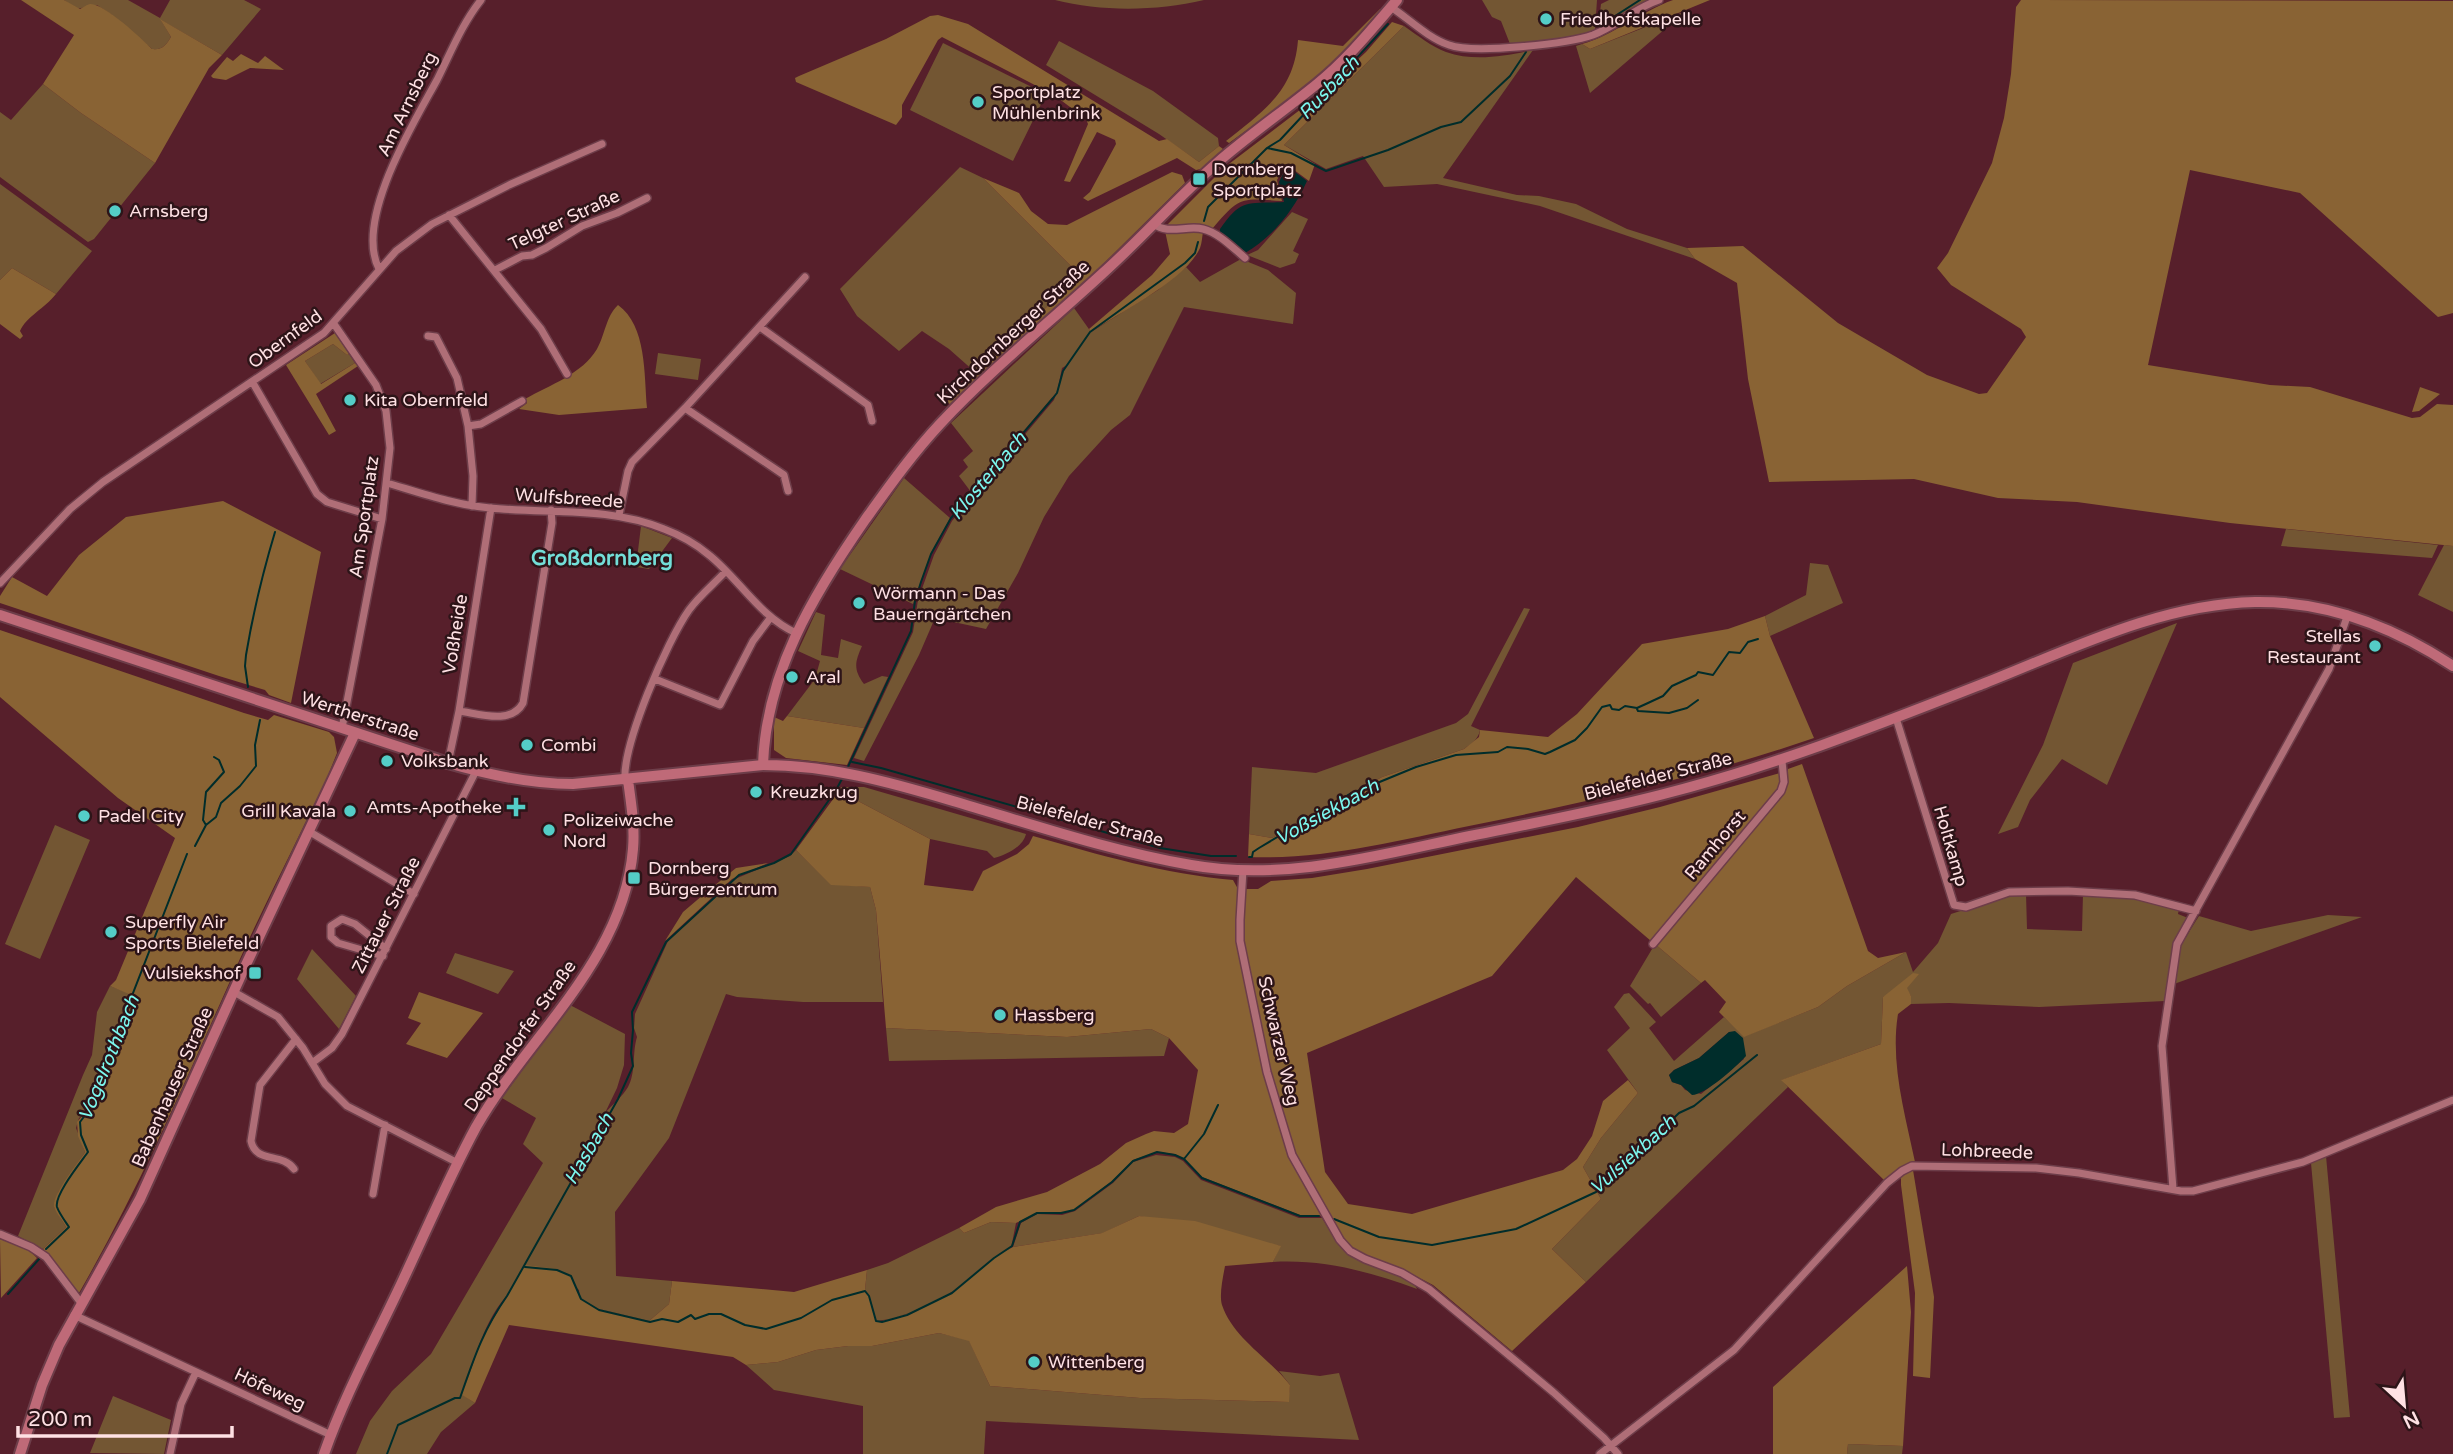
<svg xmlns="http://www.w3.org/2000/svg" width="2453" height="1454" font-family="'Varela Round',sans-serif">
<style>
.green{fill:#735633;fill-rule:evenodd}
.forest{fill:#896334}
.water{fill:#002d2b}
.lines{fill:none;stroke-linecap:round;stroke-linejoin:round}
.stream{stroke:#002d2b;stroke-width:2}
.street-casing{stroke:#6d3d49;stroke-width:10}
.secondary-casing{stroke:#6d3d49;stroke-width:14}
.street{stroke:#af6e77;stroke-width:7}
.secondary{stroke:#bf6a78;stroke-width:10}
.poi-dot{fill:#54cdc7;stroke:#2d1418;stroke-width:2.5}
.labels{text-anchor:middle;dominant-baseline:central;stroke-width:5;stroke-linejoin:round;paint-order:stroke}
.poi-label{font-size:18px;fill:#ffe1e4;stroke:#2d1418;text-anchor:start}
.street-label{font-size:18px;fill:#ffe1e4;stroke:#2d1418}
.water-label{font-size:19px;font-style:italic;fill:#7cf7ef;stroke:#2d1418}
.quarter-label{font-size:21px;font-weight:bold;fill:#73ded8;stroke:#2d1418}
</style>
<rect width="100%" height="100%" fill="#571f2b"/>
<!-- green -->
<path class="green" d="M64,0h64l32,18 10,-18h74l17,9 -39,46 -61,-35 10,17c-5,8 -8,13 -19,12l-40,-34 -15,-10 -21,4z
M1055,0h149c-47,11 -102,12 -149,0z
M1482,0h115l-2,30 -16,6 -69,8 -9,-23 -9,-4z
M1609,0h41l-52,29 3,-25z
M1686,11l-96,82 -14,-47 6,-2 8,5z
M1404,26c13,9 28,21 42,26 28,10 60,4 87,-2l-90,128 74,17 22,1 37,8 51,25 60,19 8,11 -155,-53 -103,-22 -53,3 -21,-31 -37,13 -42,-24z
M1059,41l94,50 65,47 1,8 -20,16 -40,-28 -113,-69z
M943,43l103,51 -33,67 -103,-51z
M43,84l38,29 74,50 -61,76 -6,3 -88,-65v-65l11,8z
M960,167l23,11 98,98 -106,96 -26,-23 -27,-18 -23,20 -42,-35 -17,-27z
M0,184l92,67 -36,43 -44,-26 -12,12z
M1292,212l16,7 -15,32 6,3 -4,9 -15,5 -33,-13 11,-5z
M1241,259l27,11 28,23 -3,31 -109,-17 -54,108 -19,15 -42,46 -25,41 -26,56 -32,56 -51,-11 -16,37 -55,106 -10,-3 59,-126 5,-32 16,-45 18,-34 102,-121c3,-6 8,-29 13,-35l-5,3 -5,24 -86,100 -12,-16 9,-9 -5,-7 10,-9 -22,-28 123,-115 17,24 67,-42 28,-23 14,15z
M333,344l14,11 2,-1 6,9 -35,21 -15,-23z
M658,353l43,6 -3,21 -43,-6z
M904,478l46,40 -19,35 -18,51 -73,-35z
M641,526l31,12 -23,31 -13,-2z
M2286,529l152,16 -6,13 -151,-12z
M2444,545l9,1v66l-35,-17z
M1810,563l18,2 15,38 -73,33 -5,-20 41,-21z
M1524,608l6,1 -59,117 9,4c-2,10 -8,13 -16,19l-82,28 -110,61 -23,-4 3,-67 64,6 140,-50 12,-9z
M816,612l9,3 -4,40 17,3 3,-19 21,7c-7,16 -9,23 2,38l18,-8 6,1 -24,51 -77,-12 28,-37 5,-18 -22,-10z
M2177,623l-70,162 -45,-26 -32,41 -12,27 -20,7 45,-89 30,-82z
M841,787h23l162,47c-3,13 -20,21 -32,24l-7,-7 -57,-12 -91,-48z
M55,825l35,15 -50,119 -35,-15z
M796,850l35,34 39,3 6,23 7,92h-80l-66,-5 -11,-3 -57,144 -54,74 1,64 56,5 -3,23 -20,17 -50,-12 -19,-10 -1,-9 -23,-20 -16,-2c-10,8 -21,15 -30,24 -26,27 -36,68 -47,103l12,8 -34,29 -14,22h-71l14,-33 22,-30 39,-37 112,-191 -20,-19 13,-26 -34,-20 68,-93 55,29 -1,31 -7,23 -12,25c7,-8 18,-17 23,-26 8,-14 4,-34 9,-50l-3,-9 1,-14 33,-73 67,-62 55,-23z
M2026,894l1,35 55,2 1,-37 52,3 44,12 -1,5 10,4 -15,26 -8,57 -126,6 -90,-4 -38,1v-8l-5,-7 -23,8 -2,47 -99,36 6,7 -202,195 -34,-33 49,-50 -18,-32 18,-29 37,-45 -31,-43 23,-22 -16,-21 10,-13 5,-1 27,29 -7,6 25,33 50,-44 21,19 73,-29 29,-21 59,-34 7,20 25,-29 13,-29 59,-19zM1729,1032l15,27 -43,35 -16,-4 -4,-5 -9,-3 -3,-7 5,-5 25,-12z
M2328,915l34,2 -188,67 6,-38 19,-30 52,15z
M1655,944l46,39 -40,34 -11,-14 -2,1 -18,-18z
M312,949l44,47 -17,33 -42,-50z
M455,953l59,18 -16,23 -52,-21z
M110,986l19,7 -30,90 -12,28 -8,7 -3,10 9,24 -26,39 -5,16 12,20 -23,22 -25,-13 65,-161 9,-20 5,-43z
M886,1028l181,9 84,-8 18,9 -5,18 -275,5z
M1156,1155l19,2 8,4 18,19 98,38h23l15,24 11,13 65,27 4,7c-46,-17 -94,-30 -144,-27l7,-16 -141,-30 -36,17 -90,14 8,-24 16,-9 25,1 13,-4 38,-28 20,-21z
M2326,1156l24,261 -16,1 -23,-255z
M991,1222l25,1 -5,25c-22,12 -38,29 -58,43 -14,10 -61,32 -77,29l-7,-25 -4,-5 2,-20 21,-7 71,-35 5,5z
M939,1333l30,7 21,46 150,12 148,4 2,-17 -11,-14 41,5 19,-3 20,67 -373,-19 -2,33h-121v-48l-89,-16 -28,-25 32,-3 38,-12 32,-4h24z
M113,1396l58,24 -7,34 -74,-1z
M1848,1444l55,2 -1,8h-55z"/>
<!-- forest -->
<path class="forest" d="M21,0h43l16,9c2,-1 8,-5 10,-5 14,-1 52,35 62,45 11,1 14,-4 19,-12l-11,-18 62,36 -13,13 -54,95 -74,-50 -38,-29 31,-49z
M1673,0h37l-120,49 -8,-5c32,-9 58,-32 91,-44z
M2021,0l432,1v312l-15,4 -138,-124 -110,-23 -42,195 122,20 40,2 102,31 8,-1 17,-13 16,1v141l-223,-23 -153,-21 -79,-4 -84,-19 -145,3 -21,-103 -11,-96 -42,-24 -8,-11 56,-2 95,77 89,52 52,19 8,-1 39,-56 -5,-8 -70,-44 -14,-17 11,-15 44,-90 12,-45 7,-44 5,-67z
M1380,9l1,2 -33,38 -44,39 -75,55 -3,-2c37,-30 68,-49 72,-101l45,6z
M938,15l30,9 191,117 8,-2 32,23 20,-16 4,3 -22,20 -5,1 -19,-12 -89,43 -5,-3 7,-6 26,-48 -1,-4 -18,-8 -27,50 -6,-1 24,-57 -2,-5 -32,-24 -112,-58 -4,3 -36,65v12l-6,8 -100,-43 -1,-4 4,-2 87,-37 44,-23z
M1392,22l12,4 -120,119 31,19 -6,17 -23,-17 -9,16 5,21c-43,-3 -42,-4 -70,28l-47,-2 60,-60 97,-74 44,-41z
M241,54l17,9 7,-7 19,14 -34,-2 -24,12 -13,-2 -2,-2 16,-19 6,4z
M1172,172l10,3 3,8 -99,98 -135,124 -4,-3 8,-12 126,-114 -98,-98 36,15 12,18 17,13 19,1z
M1165,231l38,1c-1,5 -1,11 -3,16 -14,32 -80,64 -109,84l-2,-3 63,-54 18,-21z
M12,268l44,26c-11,14 -30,23 -36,37l3,5 -3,3 -20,-15v-44z
M618,305c29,21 26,70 29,103l-88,7 -40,-6 8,-6 -2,-4c25,-14 57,-25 72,-50 8,-14 9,-33 21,-44z
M335,333l14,21 -2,1 -14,-11 -28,17 16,23 34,-21 3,3 -42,28 20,37 -7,4 -43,-70z
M2420,387l20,7 -21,17 -7,1z
M223,501l98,51 -30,151 -22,-8 -4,-5 -46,-14 -219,-73v-7l12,-19 35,19 32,-41 47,-38z
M1765,616l5,20 44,102c-113,39 -228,64 -345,88 -73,15 -146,34 -221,31l1,-23 23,4 110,-61 82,-28 15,-12 1,-7 68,7 29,-23 65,-70 86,-15z
M0,630l244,83 24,7 6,-5 55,17 5,5 3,16 -10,25c-29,61 -60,121 -88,183 -50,112 -98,224 -160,332 -7,-5 -28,-35 -36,-44l23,-22c-3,-6 -10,-14 -12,-20 -2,-12 24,-44 31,-55l-7,-16 -1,-14 10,-12 12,-27 30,-89 -19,-8 6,-6 59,-142 -57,-40 -118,-101z
M787,716l77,12 -17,37 -61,-7 -12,-8v-33l9,4z
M1802,764l66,187 10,7 28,-6 -59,34 -29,21 -74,30 -25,-25 7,-10 -21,-22 -4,3 -46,-39 128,-152 4,-12 1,-11z
M1780,773l1,9 -3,6 -127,153 -75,-64 -84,99 -185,77 18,119 23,32 64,10 151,-44 14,-11 15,-23 11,-35 25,-21 10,13 -37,45 -18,29 18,32 -49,50 34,33 -74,69 -79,-66 -29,-15 -39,-14 -14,-8 -23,-32 -28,-1 -98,-38 -18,-18 -9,-5 -18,-2 -24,8 -21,21 -38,29 -13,3h-24l-21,10 -25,-1 -27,11 -5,-5 37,-21 51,-15 53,-28 26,-21 20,-9 8,-3 20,2 14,-9 10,-54 -29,-32 -18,-9 -84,8 -181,-9 -10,-118 -6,-23 -39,-2 -35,-35 43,-59 91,48 -6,46 49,6 10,-20 34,-17 12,-10 4,-8c66,19 132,38 200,44l5,9h20l13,-8 41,-3 55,-9 211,-42 82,-20z
M768,863l-36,16 -67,62 18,-29 20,-17 2,3 10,-9 -1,-3 22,-18z
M1913,973l6,1 -12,14 4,8v8l-13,10c-8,49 7,100 17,148l-30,19 -104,-101 100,-36 2,-47z
M419,992l64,21 -36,45 -41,-14 15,-21 -13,-5z
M1913,1170l21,127 -4,81 -17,-2 2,-83 -14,-108v-9z
M1139,1216l56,5 86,25 -8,16 -48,4c-2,11 -6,29 -3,39 11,33 47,53 68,80l-1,17 -149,-4 -150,-12 -21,-45 -30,-8 -67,13h-24l-32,4 -38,12 -32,3 -13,-8 -224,-32 -34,78 -13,-8 20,-57 43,-73 31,4 15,7 10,23 18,10 50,12 20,-17 3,-23 122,11 73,-22 -2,20 4,5 7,25 6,1 24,-7 46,-22 42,-35 19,-10 89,-14z
M0,1239l28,10 9,9 -36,40z
M1907,1266l4,46 -8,134 -55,-2 -1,10h-74v-67z"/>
<!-- water -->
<path class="water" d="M1287,166l20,15c-13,29 -34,56 -62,72l-25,-20v-4c22,-32 28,-25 64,-27l-5,-20z
M1735,1031l8,7 3,18c-10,11 -41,39 -54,39l-11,-10 -9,-3 -3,-7 5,-5 25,-12 30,-26z"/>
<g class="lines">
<!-- stream -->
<path class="stream" d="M1601,25l39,-25
M1267,148l13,-8 108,-116
M1204,221l4,-14 59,-59 24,5 35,18 62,-21 53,-23 20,-5 49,-46 16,-24
M248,687l-3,-21 1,-11c7,-42 17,-83 29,-123
M1637,709l1,2 31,2 18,-5 11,-8
M852,762l29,6 279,80 51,8h25
M847,769l64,-138 4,-30 6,-19 10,-28 20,-36 102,-120 4,-5 6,-22 27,-39 95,-69 10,-10 3,-11
M206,825l-3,-5 3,-28 18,-20 -5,-12 -5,-3
M195,846l11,-21 10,-8 5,-14 19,-17 16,-20 -1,-21 5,-25
M1249,857h3l1,-5 6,-4 89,-53 68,-28 40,-12 42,-3 9,-5 21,2 17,5 5,-2 25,-12 12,-12 15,-21 8,-2 2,4 7,1 6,-4 12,2 11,-5 15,-7 9,-10 24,-11 2,-3 15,3 16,-23 11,1 8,-11 10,-3
M2185,937l55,-100
M1184,1159l20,-25 14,-29
M1334,1219l45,18 53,8 84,-16 80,-37 83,-79 15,-7 63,-51
M46,1249l23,-22c-4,-6 -10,-14 -12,-20 -3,-12 24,-45 31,-55l-7,-17 -1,-13 9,-12 13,-27 19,-59 66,-170
M525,1267l32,3 14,6 10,23 18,11 51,12 12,-3 16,3 13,-7 4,4 14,-5h12l24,11 21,4 35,-11 31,-18 33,-9 4,5 7,25 6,1 25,-7 45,-22 42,-35 18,-12 8,-24 17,-9h24l13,-3 38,-28 21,-21 24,-9 18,3 9,4 18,19 98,38h19
M8,1294l32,-36
M387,1454l11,-29 57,-27h5c14,-40 23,-68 47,-102l111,-197 15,-33 -2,-13 2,-23 -1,-18 34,-70 73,-67 35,-12 17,-9 45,-64 7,-13"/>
<defs>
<path id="street" d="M1391,7c18,12 37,31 58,38 24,9 119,-1 144,-10 23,-9 42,-27 66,-35
M449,215l92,114 26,45
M1154,224c13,11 34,1 49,5 16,4 30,19 42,29
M379,269c-25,-49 34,-145 58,-189 14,-28 25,-56 44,-80
M495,270l27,-14 10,-1 14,-7 36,-22 35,-13 30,-15
M334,324l42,61 10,26 4,37 -8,71 -40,209
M760,327l108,78 4,16
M428,336l8,1 21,41 11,48
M253,383l64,111 10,8 55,17
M685,408l99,67 4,16
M387,483c34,10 68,22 103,25 59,6 118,-2 174,21 16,6 32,15 45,26 30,24 51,62 87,78
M472,506l1,-30 -5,-50 13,-2 41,-23
M619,515l9,-44 4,-9 53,-54 120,-131
M0,583l70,-74 33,-27 221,-149 72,-82 36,-27 77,-39 93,-41
M655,679l65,26 33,-64 18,-24
M459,711c21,3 52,14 64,-8l29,-180 -1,-13
M1896,718l58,187 12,2 43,-15 59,-1 67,4 61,16
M448,763l11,-52 32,-203
M625,781c-3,-36 42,-140 64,-171 10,-14 25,-26 37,-39
M310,832l104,62
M1243,870l-3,50v21l27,131 25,83 48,85 10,11 15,8 37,14 27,16 124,103 51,46 14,16
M1653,944l128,-153 3,-9 -2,-21
M383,956l-45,-13 -7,-6v-11l11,-7 13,5 31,25
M234,992l44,25 25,31 22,36 22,22 111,57
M312,1063l20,-15 10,-14 134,-263
M294,1169c-12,-17 -38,-5 -43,-28l9,-56 36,-46
M2173,1189l-11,-143 15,-102 152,-275 19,-55
M373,1194l12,-69
M0,1234l31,13 15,10 35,46
M74,1315l257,120
M170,1454l11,-50 15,-32
M1600,1454l134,-104 153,-167 15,-12 10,-5 124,2 43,5 102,18h12l110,-29 150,-62"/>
<path id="secondary" d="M0,615l448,148c41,12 82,21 125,21l190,-19c65,0 127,17 190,36 78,23 157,50 238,64 94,17 188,-10 279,-29 64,-13 128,-25 190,-41 112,-28 218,-70 325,-112 86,-34 176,-79 270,-81 71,-1 139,25 198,64
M763,765c3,-92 50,-170 102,-245 23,-32 47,-66 75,-96 50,-54 109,-101 163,-151 39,-35 74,-75 114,-110 32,-28 67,-52 100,-79 30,-24 55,-55 80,-84
M20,1454l22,-69 17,-40 81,-146 103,-228 112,-238
M324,1454c21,-60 52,-116 79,-174 24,-51 46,-103 73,-153 52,-91 148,-167 157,-278 2,-23 -2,-46 -5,-69"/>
</defs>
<!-- street casing -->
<use href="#street" class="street-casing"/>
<!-- secondary casing -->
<use href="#secondary" class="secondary-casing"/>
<!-- street -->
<use href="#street" class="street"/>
<!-- secondary -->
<use href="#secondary" class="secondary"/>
</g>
<!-- markers -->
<g class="poi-dot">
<circle cx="1546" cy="19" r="7"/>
<circle cx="978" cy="102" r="7"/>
<rect x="1192" y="172" width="14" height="14" rx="3.5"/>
<circle cx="115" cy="211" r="7"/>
<circle cx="350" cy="400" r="7"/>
<circle cx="859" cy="603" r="7"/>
<circle cx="2375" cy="646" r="7"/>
<circle cx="792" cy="677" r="7"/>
<circle cx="527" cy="745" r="7"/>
<circle cx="387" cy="761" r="7"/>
<circle cx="756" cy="792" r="7"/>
<path d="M512.5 796.5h7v7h7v7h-7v7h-7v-7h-7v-7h7z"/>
<circle cx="350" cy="811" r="7"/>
<circle cx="84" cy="816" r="7"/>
<circle cx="549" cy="830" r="7"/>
<rect x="627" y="871" width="14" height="14" rx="3.5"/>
<circle cx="111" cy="932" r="7"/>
<rect x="248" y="966" width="14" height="14" rx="3.5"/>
<circle cx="1000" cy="1015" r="7"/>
<circle cx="1034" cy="1362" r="7"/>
</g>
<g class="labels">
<!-- poi labels -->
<g class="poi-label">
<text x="1560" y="19">Friedhofskapelle</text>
<text x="992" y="92">Sportplatz<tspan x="992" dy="21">Mühlenbrink</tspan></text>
<text x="1213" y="169">Dornberg<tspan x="1213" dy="21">Sportplatz</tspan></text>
<text x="129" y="211">Arnsberg</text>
<text x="364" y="400">Kita Obernfeld</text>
<text x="873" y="593">Wörmann - Das<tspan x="873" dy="21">Bauerngärtchen</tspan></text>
<text x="2361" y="636" text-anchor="end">Stellas<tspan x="2361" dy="21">Restaurant</tspan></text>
<text x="806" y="677">Aral</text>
<text x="541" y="745">Combi</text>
<text x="401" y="761">Volksbank</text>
<text x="770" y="792">Kreuzkrug</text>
<text x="502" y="807" text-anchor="end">Amts-Apotheke</text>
<text x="336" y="811" text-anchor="end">Grill Kavala</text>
<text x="98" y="816">Padel City</text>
<text x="563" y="820">Polizeiwache<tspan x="563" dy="21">Nord</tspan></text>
<text x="648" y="868">Dornberg<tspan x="648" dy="21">Bürgerzentrum</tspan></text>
<text x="125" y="922">Superfly Air<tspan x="125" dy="21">Sports Bielefeld</tspan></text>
<text x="241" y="973" text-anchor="end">Vulsiekshof</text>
<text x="1014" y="1015">Hassberg</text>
<text x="1048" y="1362">Wittenberg</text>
</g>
<!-- street labels -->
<g class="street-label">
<text transform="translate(407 104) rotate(-64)">Am Arnsberg</text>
<text transform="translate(564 220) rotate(-25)">Telgter Straße</text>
<text transform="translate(1013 332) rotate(-43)">Kirchdornberger Straße</text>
<text transform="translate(285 339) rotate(-36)">Obernfeld</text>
<text transform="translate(569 498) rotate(4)">Wulfsbreede</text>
<text transform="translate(364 517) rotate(-82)">Am Sportplatz</text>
<text transform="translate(455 634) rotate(-81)">Voßheide</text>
<text transform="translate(360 716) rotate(18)">Wertherstraße</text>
<text transform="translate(1658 776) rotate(-14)">Bielefelder Straße</text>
<text transform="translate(1090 821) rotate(15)">Bielefelder Straße</text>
<text transform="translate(1715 845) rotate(-50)">Ramhorst</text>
<text transform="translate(1951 846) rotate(74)">Holtkamp</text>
<text transform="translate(386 915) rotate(-63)">Zittauer Straße</text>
<text transform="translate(520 1036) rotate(-55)">Deppendorfer Straße</text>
<text transform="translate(1279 1041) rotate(77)">Schwarzer Weg</text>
<text transform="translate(172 1087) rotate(-66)">Babenhauser Straße</text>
<text transform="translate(1987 1151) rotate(2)">Lohbreede</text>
<text transform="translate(270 1389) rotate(25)">Höfeweg</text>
</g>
<!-- water labels -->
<g class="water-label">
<text transform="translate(1329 88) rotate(-47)">Rusbach</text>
<text transform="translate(988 476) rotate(-50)">Klosterbach</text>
<text transform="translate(1327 812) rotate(-29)">Voßsiekbach</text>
<text transform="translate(109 1058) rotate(-68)">Vogelrothbach</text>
<text transform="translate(589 1149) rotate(-60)">Hasbach</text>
<text transform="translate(1633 1155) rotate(-42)">Vulsiekbach</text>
</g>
<!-- quarter labels -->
<g class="quarter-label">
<text x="602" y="558">Großdornberg</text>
</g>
</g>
<!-- north arrow -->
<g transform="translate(2404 1405) rotate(154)" stroke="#2d1418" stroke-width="5" paint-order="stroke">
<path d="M0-5L12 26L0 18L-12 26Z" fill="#ffe1e4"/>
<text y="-10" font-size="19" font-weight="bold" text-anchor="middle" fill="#ffe1e4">N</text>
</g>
<!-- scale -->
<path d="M18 1426v10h214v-10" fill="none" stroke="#ffe1e4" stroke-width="3.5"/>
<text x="28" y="1426" font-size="21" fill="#ffe1e4" stroke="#2d1418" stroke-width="5" paint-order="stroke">200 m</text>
</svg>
